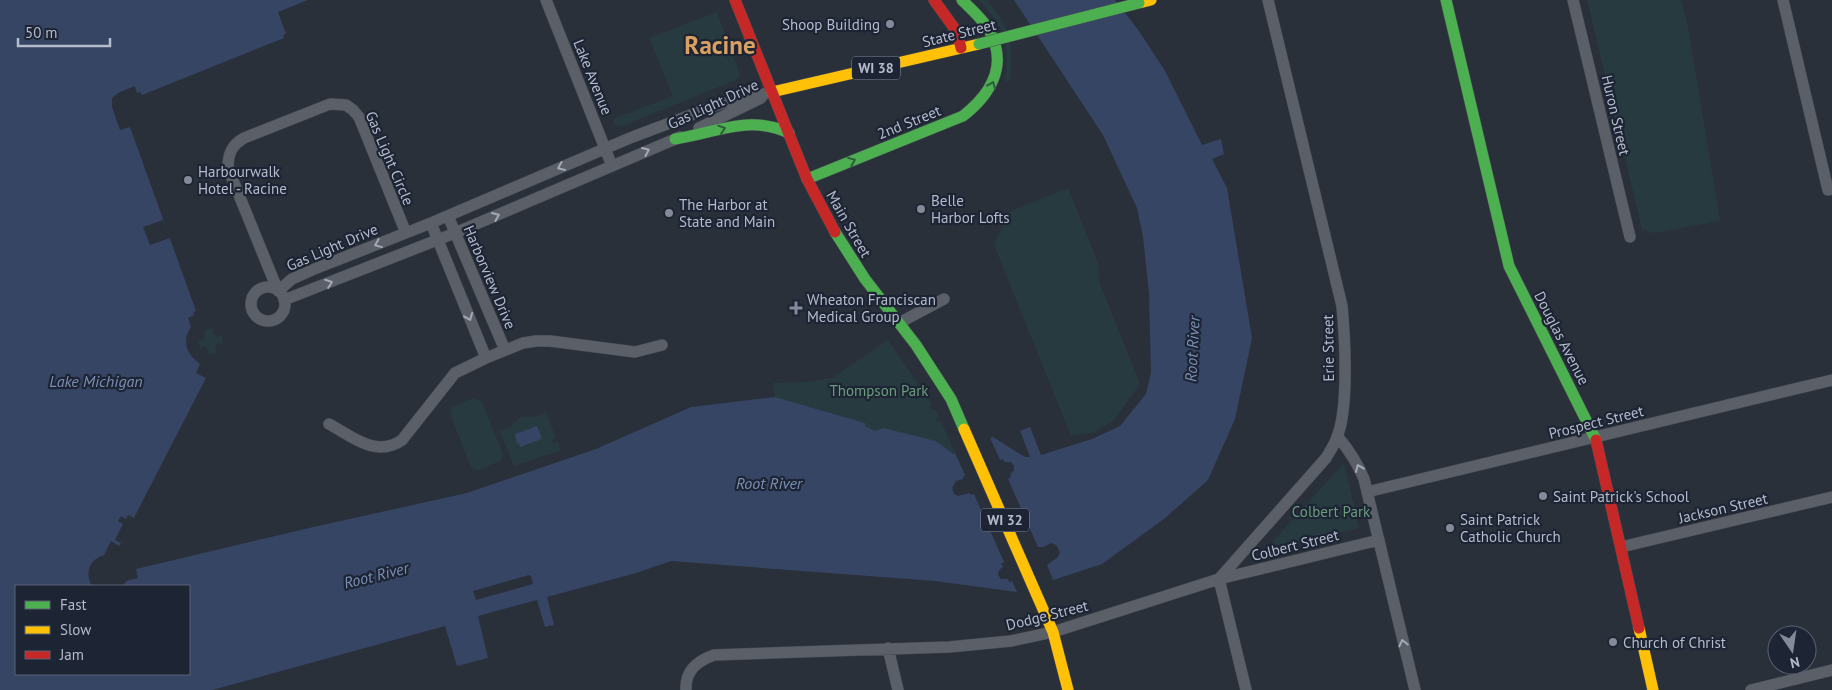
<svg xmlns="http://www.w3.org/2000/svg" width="1832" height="690" font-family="'PT Sans',sans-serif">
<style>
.green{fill:#273a40}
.water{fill:#364564}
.pier{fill:#2a303a}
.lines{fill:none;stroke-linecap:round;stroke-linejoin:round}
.street-casing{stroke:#474b52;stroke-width:12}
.fast-casing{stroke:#474b52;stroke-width:12}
.slow-casing{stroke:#474b52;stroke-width:12}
.jam-casing{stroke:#474b52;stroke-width:12}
.street{stroke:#5b5f67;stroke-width:11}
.fast{stroke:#4caf50;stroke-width:11}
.slow{stroke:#ffc107;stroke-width:11}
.jam{stroke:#c62828;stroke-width:11}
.fast-bridge-casing{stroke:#484d56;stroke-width:12;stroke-linecap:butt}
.fast-bridge{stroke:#4caf50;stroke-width:11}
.oneway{stroke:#305c40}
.oneway2{stroke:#a3a9b7}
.poi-dot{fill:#848a98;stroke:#1d2535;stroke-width:2}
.labels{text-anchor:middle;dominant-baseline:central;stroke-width:4.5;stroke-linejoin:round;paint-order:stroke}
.shield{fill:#1d2535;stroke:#878e9e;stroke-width:1}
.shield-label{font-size:14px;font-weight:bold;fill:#b5bbcb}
.poi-label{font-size:15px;fill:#b5bbcb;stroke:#1d2535;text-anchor:start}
.street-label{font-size:15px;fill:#b5bbcb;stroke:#1d2535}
.park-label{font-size:15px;fill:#6b9d7b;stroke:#1d2535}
.water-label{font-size:16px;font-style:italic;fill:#7b8eb3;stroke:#1d2535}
.town-label{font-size:25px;font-weight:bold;fill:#d9a061;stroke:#1d2535}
</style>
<rect width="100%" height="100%" fill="#2a303a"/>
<!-- green -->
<path class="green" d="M978,0h9c25,29 26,43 23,80l-5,2c4,-38 1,-54 -27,-82z
M1587,0h94l6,22 33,199 -66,12 -12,-4z
M717,12l23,63 -4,5 -114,46 -7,-1 -2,-6 60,-23 -24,-58z
M1068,188l30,75 2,21 40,100 -26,36 -19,12 -24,4 -77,-191 15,-33z
M208,329h5v5l4,3 4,-2 2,9 -5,-1 -3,5 2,5 -9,1 1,-4 -5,-4 -4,2 -2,-9 5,1 3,-5 -2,-4z
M888,340l44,64 -3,2 2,4 4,-1 4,8 -3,2 2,3 3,-1 14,32 -2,1 -17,-13 -56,-11 -5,1 -10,-5v-3l-90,-26 -2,-14 33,-1 26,-4z
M474,398l8,4 21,52 -3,7 -22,9 -7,-3 -21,-53 2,-7z
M546,412l10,26 -4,2 1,4 5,-2 3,8 -47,16 -14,-35 10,-4 11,-10h15z
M1344,463l15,65 -94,22z"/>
<!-- water -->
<path class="water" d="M0,0h308l-30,12 8,22 -3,1 1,3 -142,57 -2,-3 -3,1 -2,-7 -17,7 -6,5v9l8,23 10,-3 66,184 -3,1 1,3 -6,3 3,9c-10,14 -4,28 9,37l-4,9 10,5 -85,165 -2,3 -8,-5 -7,14c-14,4 -20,18 -12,31h-76v88h173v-88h-66l3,-5 12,-3 -2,-9 173,-41 158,-35 129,-44 95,-42 84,-10 90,26v3l10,5 8,-3 53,13 17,13 40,-17 32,20h5l-10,-26 10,-4 11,28 51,-16 28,-13 26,-32 5,-22 -2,-79 -6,-56 -6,-29 -34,-73 -89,-135h101l24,31 26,40 37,74 19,-6 3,15 -12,5 15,29 25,150 -17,81 -27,61 -44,39 -62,45 -85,28 -82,-11 -264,-20 -35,12 -89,24 7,28 -9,2 -8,-27 -59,16 10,42 -31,8 -12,-40 -233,64h-212z
M537,426l5,13 -22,8 -1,-4 -2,1 -2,-10z"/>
<!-- pier -->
<path class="pier" d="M163,220l7,18 -20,7 -7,-18z
M990,438l10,22 3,-1 1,3h7l3,4v4l-4,4 1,3 -3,2 30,68h5l8,-4 5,2 4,7 -2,5 -11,8 7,17 -36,12 -6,-13 -3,1 -1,-3h-7l-3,-4 1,-5 4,-3 -2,-3 3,-2 -30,-68 -3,1 -1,-2 -12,3 -4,-2 -2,-6 4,-7 7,-2v-2l2,-2 -10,-22z
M128,515l6,3 -13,25 -6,-3 8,-16 -5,-3 3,-5 5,3z
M529,575l2,1 2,8 -57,16 -3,-9z"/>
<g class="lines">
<defs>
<path id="street" d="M546,0l66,166
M1573,0l57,237
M1783,0l45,190 4,-1
M699,128l62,-30
M448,216l57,134
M431,223l55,135
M406,233l-47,-116 -6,-7 -7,-5 -16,-1 -86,34c-12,7 -16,15 -16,30l50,123 14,-12 20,-9 119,-47 199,-85 90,-34 52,-12
M251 304a17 17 0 1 1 34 0a17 17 0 1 1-34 0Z
M284,300l171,-67 225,-96
M899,323l45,-24
M329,424c24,13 47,34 73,16l53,-67 31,-15 37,-15 13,-2h14l85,11 27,-7
M1338,437c11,13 19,25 26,42l51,211
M1367,492l465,-112
M1621,547l211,-50
M1219,579l107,-121c4,-7 9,-14 11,-21 12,-29 8,-99 5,-131l-74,-306
M1219,579l27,111
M888,648l10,42
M686,690c-1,-19 11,-29 28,-35l235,-8 62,-6 42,-9 166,-53 160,-39
M1751,690l81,-20"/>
<path id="fast" d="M1446,0l63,266 87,174
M675,139c41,-6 73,-25 114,-6
M807,179l156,-63c27,-21 45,-50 27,-84 -6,-12 -18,-22 -28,-32
M835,232l30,47 51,66 35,54 13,30"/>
<path id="slow" d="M1139,3l12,-3
M772,92l207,-48
M964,429l89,203 15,58
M1639,628l14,62"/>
<path id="jam" d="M735,0l72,179 28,53
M934,0l23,32 4,16
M1596,440l43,188"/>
</defs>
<!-- street casing -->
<use href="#street" class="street-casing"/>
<!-- fast casing -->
<use href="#fast" class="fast-casing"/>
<!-- slow casing -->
<use href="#slow" class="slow-casing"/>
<!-- jam casing -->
<use href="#jam" class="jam-casing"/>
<!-- street -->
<use href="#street" class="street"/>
<!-- fast -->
<use href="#fast" class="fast"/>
<!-- slow -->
<use href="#slow" class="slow"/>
<!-- jam -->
<use href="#jam" class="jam"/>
<defs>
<path id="fast-bridge" d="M979,44l160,-41"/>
</defs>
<!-- fast-bridge casing -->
<use href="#fast-bridge" class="fast-bridge-casing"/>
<!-- fast-bridge -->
<use href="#fast-bridge" class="fast-bridge"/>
</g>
<!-- one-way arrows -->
<defs><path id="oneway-chevron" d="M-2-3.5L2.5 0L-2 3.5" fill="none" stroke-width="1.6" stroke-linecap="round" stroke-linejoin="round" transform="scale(1.25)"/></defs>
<g class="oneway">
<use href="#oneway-chevron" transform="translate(992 85) rotate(-67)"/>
<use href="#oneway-chevron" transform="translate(722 129) rotate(-19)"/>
<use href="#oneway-chevron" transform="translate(852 161) rotate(-22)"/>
</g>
<g class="oneway2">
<use href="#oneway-chevron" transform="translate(646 151) rotate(-23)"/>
<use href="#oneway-chevron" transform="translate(561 167) rotate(157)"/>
<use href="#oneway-chevron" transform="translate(496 216) rotate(-23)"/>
<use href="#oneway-chevron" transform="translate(378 244) rotate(158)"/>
<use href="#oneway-chevron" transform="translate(329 283) rotate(-20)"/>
<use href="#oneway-chevron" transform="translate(469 317) rotate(68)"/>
<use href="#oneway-chevron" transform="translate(1359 468) rotate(-113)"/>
<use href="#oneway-chevron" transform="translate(1403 643) rotate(-103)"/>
</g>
<!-- markers -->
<g class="poi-dot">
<circle cx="890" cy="24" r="5"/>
<circle cx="188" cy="180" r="5"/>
<circle cx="921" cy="209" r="5"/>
<circle cx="669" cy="213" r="5"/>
<path d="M793.5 300.5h5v5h5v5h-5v5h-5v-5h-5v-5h5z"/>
<circle cx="1543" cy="496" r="5"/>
<circle cx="1450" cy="528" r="5"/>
<circle cx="1613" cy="642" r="5"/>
</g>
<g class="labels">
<!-- shield labels -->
<g class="shield">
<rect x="852" y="56.5" width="48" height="23" rx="4"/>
<rect x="981" y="508.5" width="48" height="23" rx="4"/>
</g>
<g class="shield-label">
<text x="876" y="68">WI 38</text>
<text x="1005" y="520">WI 32</text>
</g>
<!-- poi labels -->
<g class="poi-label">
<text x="880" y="24" text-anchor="end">Shoop Building</text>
<text x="198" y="171">Harbourwalk<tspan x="198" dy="17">Hotel - Racine</tspan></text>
<text x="931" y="200">Belle<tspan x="931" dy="17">Harbor Lofts</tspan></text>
<text x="679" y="204">The Harbor at<tspan x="679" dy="17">State and Main</tspan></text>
<text x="807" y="299">Wheaton Franciscan<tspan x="807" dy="17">Medical Group</tspan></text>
<text x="1553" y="496">Saint Patrick's School</text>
<text x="1460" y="519">Saint Patrick<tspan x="1460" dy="17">Catholic Church</tspan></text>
<text x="1623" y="642">Church of Christ</text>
</g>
<!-- street labels -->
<g class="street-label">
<text transform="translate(959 33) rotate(-14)">State Street</text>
<text transform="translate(593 77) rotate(68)">Lake Avenue</text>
<text transform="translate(713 104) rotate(-25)">Gas Light Drive</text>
<text transform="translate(1616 115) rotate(77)">Huron Street</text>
<text transform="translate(909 122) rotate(-22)">2nd Street</text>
<text transform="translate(390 158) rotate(67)">Gas Light Circle</text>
<text transform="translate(849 224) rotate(60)">Main Street</text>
<text transform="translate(332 247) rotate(-23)">Gas Light Drive</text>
<text transform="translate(490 277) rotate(67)">Harborview Drive</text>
<text transform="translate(1562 338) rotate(63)">Douglas Avenue</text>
<text transform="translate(1328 348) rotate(-91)">Erie Street</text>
<text transform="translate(1596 422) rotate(-14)">Prospect Street</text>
<text transform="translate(1723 508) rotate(-13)">Jackson Street</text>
<text transform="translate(1295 545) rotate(-14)">Colbert Street</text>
<text transform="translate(1047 615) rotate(-14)">Dodge Street</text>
</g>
<!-- park labels -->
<g class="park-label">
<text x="879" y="390">Thompson Park</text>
<text x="1331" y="511">Colbert Park</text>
</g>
<!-- water labels -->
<g class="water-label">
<text transform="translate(1192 349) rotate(-87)">Root River</text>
<text x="96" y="381">Lake Michigan</text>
<text x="769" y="483">Root River</text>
<text transform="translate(376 575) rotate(-14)">Root River</text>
</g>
<!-- town labels -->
<g class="town-label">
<text x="720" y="45">Racine</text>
</g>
</g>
<!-- legend -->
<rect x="15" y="585" width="175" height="90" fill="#1d2535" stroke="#5a6171"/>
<rect x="25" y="601" width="25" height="8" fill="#4caf50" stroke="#5a6171"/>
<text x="60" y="610" font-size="15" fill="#b5bbcb">Fast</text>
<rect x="25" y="626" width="25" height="8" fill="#ffc107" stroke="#5a6171"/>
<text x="60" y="635" font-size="15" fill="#b5bbcb">Slow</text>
<rect x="25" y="651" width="25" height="8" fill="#c62828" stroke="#5a6171"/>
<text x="60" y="660" font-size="15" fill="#b5bbcb">Jam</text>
<!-- north arrow -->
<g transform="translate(1792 650) rotate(167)"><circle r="24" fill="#1d2535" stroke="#5a6171"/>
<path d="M0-4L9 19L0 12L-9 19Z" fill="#848a98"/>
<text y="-8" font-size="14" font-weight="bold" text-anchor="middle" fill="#b5bbcb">N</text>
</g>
<!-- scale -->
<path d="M18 38v8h92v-8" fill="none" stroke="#b5bbcb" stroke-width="2.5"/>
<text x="25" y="38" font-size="15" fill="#b5bbcb" stroke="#1d2535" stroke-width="4" paint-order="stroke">50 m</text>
</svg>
